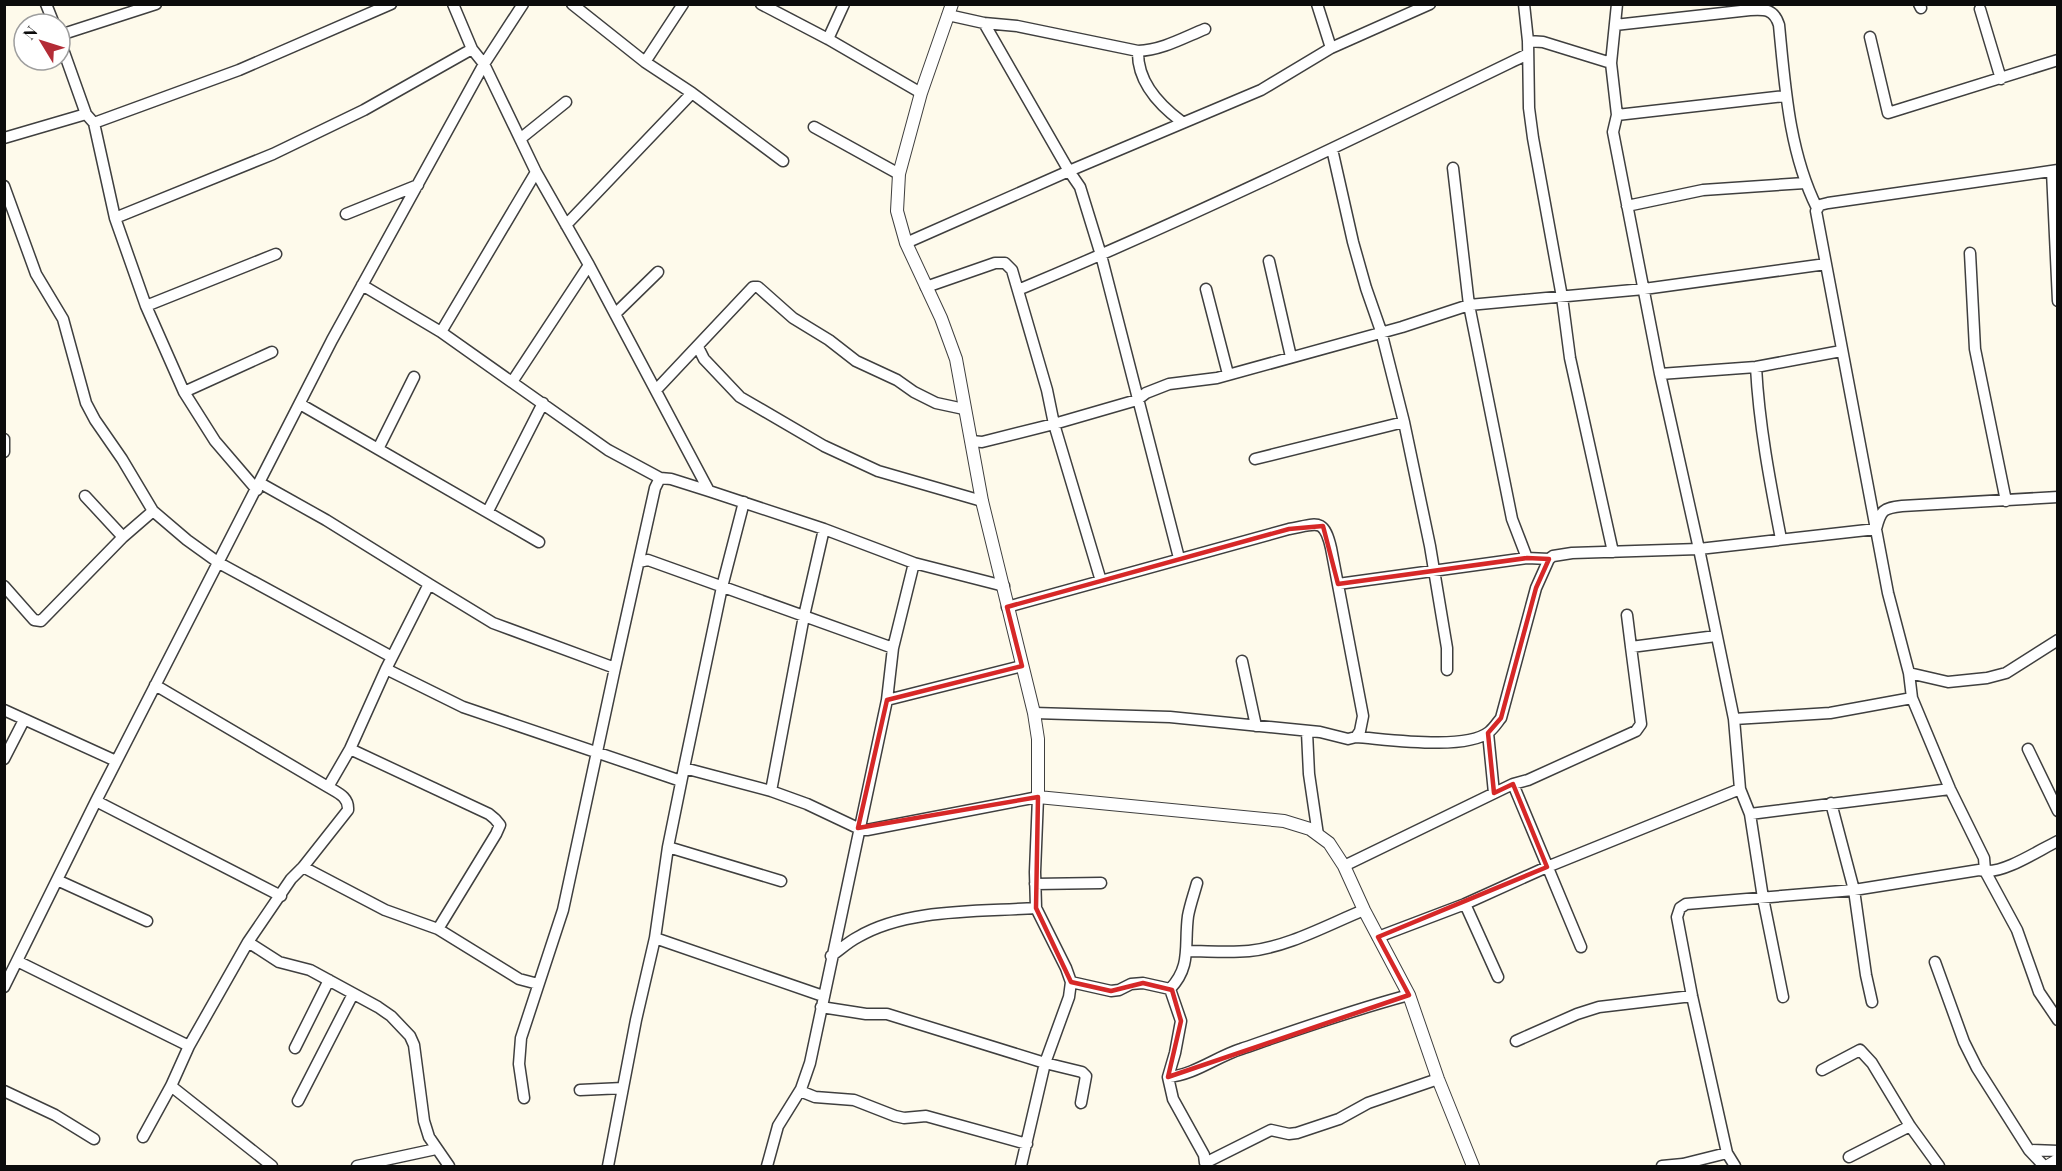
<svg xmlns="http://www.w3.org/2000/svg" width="2062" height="1171" font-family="'Playfair Display',serif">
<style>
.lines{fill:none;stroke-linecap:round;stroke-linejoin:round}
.minor-casing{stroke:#3f3f3f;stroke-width:13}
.tertiary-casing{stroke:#3f3f3f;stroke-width:14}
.minor{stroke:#fff;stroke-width:10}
.tertiary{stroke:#fff;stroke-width:12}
.marked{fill:none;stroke:#d62828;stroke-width:4.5;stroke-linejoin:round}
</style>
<rect width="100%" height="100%" fill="#fefaeb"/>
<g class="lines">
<defs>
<path id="minor" d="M46,4l8,20
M453,4l19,45 12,15 52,108 53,93 120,226
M572,4l73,58 47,31 91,68
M761,4l67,35 93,54
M1317,4l14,44
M1524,4l4,37 1,67 4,30 29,159 8,61 43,194
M1617,4l-6,59 6,52 -4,17 47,242 39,175 35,170 6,70 10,25 13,84 20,99
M1919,4l2,4
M1980,9l21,70
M948,15l36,8 33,3 121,25c24,-1 45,-13 67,-22
M984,23l85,148 11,16 21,68 78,303
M1615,25l135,-15c15,-1 24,-1 29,15 6,61 10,127 38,183
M60,35l96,-31
M1870,37l18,76 170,-53
M828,39l16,-35
M60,41l26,73 8,9 21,95 31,88 38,86 31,49 42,49
M1528,41l15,1 68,21
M1138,51c-1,30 21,54 44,71
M645,62l38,-58
M1617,115l168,-19
M94,123l145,-53 152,-66
M814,127l85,47
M4,138l82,-24
M520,139l46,-37
M1332,149l21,93 13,46 15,43 23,91 26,124 17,102v22
M1453,168l16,137 43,214 15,39
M2052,171l6,130
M4,186l32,88 27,45 23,84 9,17 27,39 31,52 34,29 32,23 173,94
M1627,206l76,-16 102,-7
M346,214l72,-29
M115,218l158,-64 91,-44 108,-61
M566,225l126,-132
M906,243l163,-72 192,-81 70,-42 99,-44
M1970,253l5,96 31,152
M1269,261l22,96
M362,285l79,47 167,118 52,28
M926,287l69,-24h10l7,7 35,120 7,34 47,157
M1206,289l22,85
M1018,290c173,-72 341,-154 510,-236
M146,306l130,-52
M615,314l43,-42
M441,332l95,-160
M698,347l6,12 36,38 84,49 54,25 104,30
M1756,367c3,58 14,115 25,172
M1660,374l96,-7 85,-16
M512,382l77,-117
M656,390l97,-103h5l35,31 36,22 27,21 41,19 17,12 22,11 28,6
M184,392l88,-40
M300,404l239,138
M4,439v13
M971,441l11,1 72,-18 83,-24 9,-7 23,-9 48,-6 185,-51 67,-22 175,-16 182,-25
M378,449l36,-72
M1255,459l149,-37
M260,483l66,37 103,64
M85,496l38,41
M488,511l55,-108
M639,562l9,-2 245,88
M1338,584l189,-26 22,1 4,-3 19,-3 127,-4 177,-20c5,-19 7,-21 26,-23l156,-9
M4,586l30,34 7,1 82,-84 30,-26
M1007,607l282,-78c28,-5 35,-12 42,19l32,168 -3,15 -4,6
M1627,615l4,32 85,-11
M1242,661l14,65
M386,669l77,38 218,74
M1909,673l39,9 39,-4 19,-5 52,-33
M155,685l173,102
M887,700l135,-34
M4,710l112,51
M1034,713l136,4 150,15 28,7 8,-2c30,2 109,14 133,-5 5,-4 8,-9 12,-14l35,-130 13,-29
M1734,719l96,-6 82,-15
M1307,732l2,42 9,61
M1488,733l6,60
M350,749l139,65 6,5 5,6 -4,9 -58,95
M2028,749l30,62
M4,759l20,-39
M684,768l87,23 36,13 55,26h5l171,-33 -3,75 1,36 30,60 5,14 -2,15 -24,66 -24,103
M1513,784l68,163
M771,791l33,-175 20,-87
M96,801l185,95
M1831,803l23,87 12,85 6,27
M1750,814l200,-25
M2058,841c-19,9 -53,32 -73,30l32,59 22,62 19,28
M668,847l113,34
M1344,866l169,-82 15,-4 108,-49 5,-7 -10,-77
M303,867l82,43 53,19 81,50 19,5
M57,880l90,41
M1035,884l66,-1
M1465,904l33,73
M1378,937l87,-33 82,-37 193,-78
M655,938l168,58
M1187,951c20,0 42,2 62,0 39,-4 78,-26 115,-41
M831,956c9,-6 17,-14 27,-19 49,-29 122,-25 178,-29
M17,961l172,85
M1935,962l29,80 13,26 52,82 15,16
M1071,982l40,9 8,-1 12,-6 12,-1 27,6 11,32 -6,32 -7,24 5,22 31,56 1,8 66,-33 18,4 8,-1 42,-14 29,-16 70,-24
M4,987l92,-186 236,-461 152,-276 39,-60
M1170,989c22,-23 14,-44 18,-73 2,-11 6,-22 9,-33
M821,1007l45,7h21l158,49 37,9 4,4 -5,27
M1516,1041l61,-27 22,-7 93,-11
M295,1048l34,-68
M1822,1070l38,-20 12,13 38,63 29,40
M1168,1077c26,-2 48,-20 73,-28 55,-19 111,-39 168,-54
M171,1086l101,80
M801,1089l-1,2 15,6 39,3 41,16 9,2 22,-2 101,28
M580,1090l43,-2
M4,1091l51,24 39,24
M524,1098l-5,-34 2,-26 42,-128 52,-242
M298,1101l55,-107
M143,1137l28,-51 18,-40 59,-104
M2029,1150l29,1
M1849,1157l61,-31
M357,1166l79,-17
M449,1166l-20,-29 -5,-16 -10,-76 -4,-9 -19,-20 -13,-9 -68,-37 -31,-8 -31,-20 43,-63 12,-12 45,-57c1,-13 -10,-17 -20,-23l22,-38 36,-80 43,-85 64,39 122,45 40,-180 5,-10 11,1 38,12 115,38 90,34 90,23
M608,1166l28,-146 19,-82 13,-91 16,-79 38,-181 22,-85
M767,1166l11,-40 23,-37 9,-26 77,-363 6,-52 21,-85
M1662,1166l21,-2 44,-11
M1735,1166l-8,-13 -35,-157 -15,-79 3,-9 6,-4 168,-14 125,-20 6,1 -1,-13 -34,-69 -38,-91 -3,-25 -21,-80 -72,-382 4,-6 8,-2 230,-33"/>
<path id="tertiary" d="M952,4l-31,89 -22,81 -2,37 9,32 35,75 15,41 26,142 52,212 4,26v58l246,24 26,8 19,14 15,23 20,44 45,85 29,84 35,87
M2048,1166l10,-6"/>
</defs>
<!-- minor casing -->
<use href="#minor" class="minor-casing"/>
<!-- tertiary casing -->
<use href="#tertiary" class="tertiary-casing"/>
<!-- minor -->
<use href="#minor" class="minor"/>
<!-- tertiary -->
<use href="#tertiary" class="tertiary"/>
</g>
<!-- marked area -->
<path class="marked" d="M1323,526l15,58 189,-26 22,1 -13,29 -35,130 -13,15 6,60 19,-9 34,83 -169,70 31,58 -241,82 13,-56 -9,-31 -29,-7 -32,8 -40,-9 -35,-74 2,-111 -180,31 29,-128 135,-34 -15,-59 282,-78z"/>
<!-- border -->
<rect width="2062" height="1171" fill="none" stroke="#0c0c0c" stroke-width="12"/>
<!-- north arrow -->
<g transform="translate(42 42) rotate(308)"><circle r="28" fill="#ffffff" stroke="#9e9e9e" stroke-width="1.5"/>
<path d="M0-4.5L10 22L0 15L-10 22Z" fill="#b32c36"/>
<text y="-9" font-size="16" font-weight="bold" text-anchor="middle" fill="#0c0c0c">N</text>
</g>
</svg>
